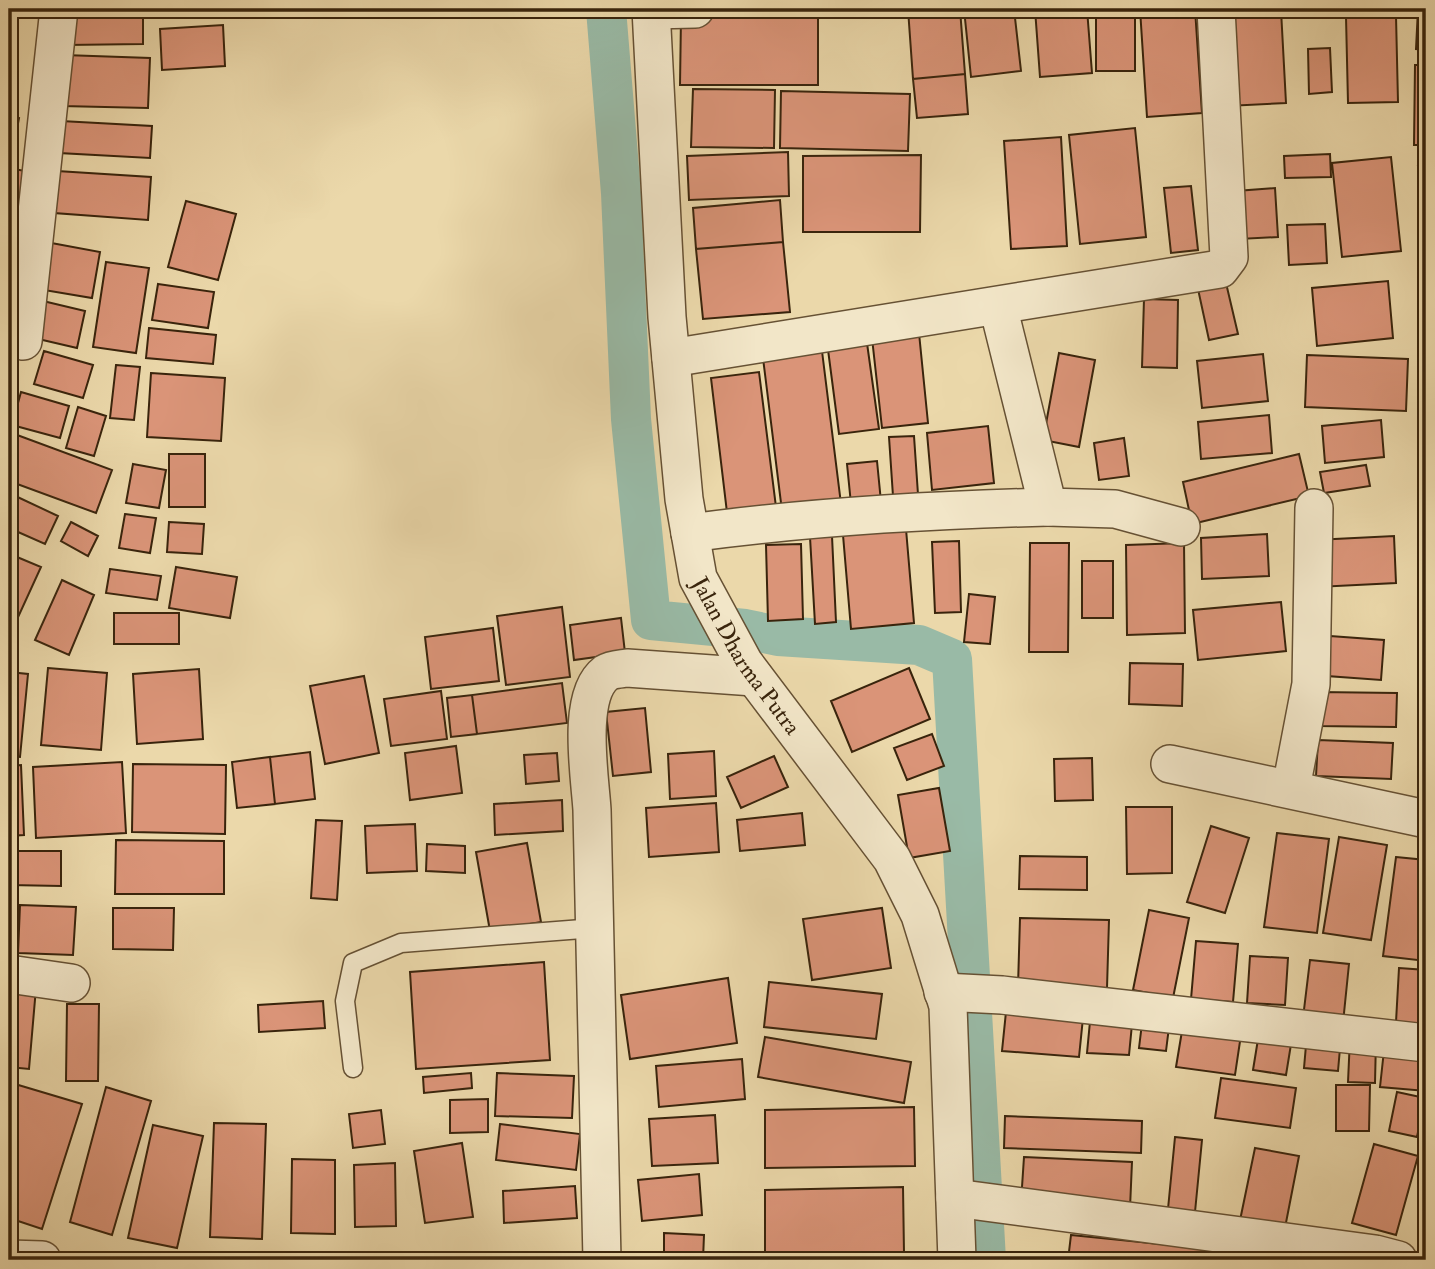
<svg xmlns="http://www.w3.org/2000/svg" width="1435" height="1269" font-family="'IM FELL Double Pica',serif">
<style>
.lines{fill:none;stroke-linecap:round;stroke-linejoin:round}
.canal{stroke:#99baa6;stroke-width:40}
.building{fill:#da9478;stroke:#39240c;stroke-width:2}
.service-casing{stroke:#665134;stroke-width:21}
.minor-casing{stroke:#665134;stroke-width:40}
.service{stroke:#f2e6c8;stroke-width:18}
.minor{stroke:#f2e6c8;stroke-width:37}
.labels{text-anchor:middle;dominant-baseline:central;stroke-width:7;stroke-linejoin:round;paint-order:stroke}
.street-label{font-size:23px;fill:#39240c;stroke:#f2e6c8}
</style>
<rect width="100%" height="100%" fill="#ebd8aa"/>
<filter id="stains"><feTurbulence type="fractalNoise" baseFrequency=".00286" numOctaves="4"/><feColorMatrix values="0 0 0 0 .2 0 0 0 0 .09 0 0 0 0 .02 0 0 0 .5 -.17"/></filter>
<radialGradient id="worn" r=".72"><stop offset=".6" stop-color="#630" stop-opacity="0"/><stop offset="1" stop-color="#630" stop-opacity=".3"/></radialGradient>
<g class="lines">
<!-- canal -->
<path class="canal" d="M606,9l15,184 10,226 20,201 94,9 33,7 141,9 33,14 34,601"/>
</g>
<!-- building -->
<path class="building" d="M908,9h52l5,65 -52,5z
M964,9h50l7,62 -50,6z
M1035,9h52l5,64 -52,4z
M1096,9h39v62h-39z
M1140,9h55l7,104 -55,4z
M1418,9h8v41l-10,-1z
M1281,10l5,93 -59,3 -5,-92z
M66,11h77v33l-77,1z
M1396,16l2,86 -50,1 -2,-86z
M681,17h137v68h-138z
M223,25l2,41 -63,4 -2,-41z
M1330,48l2,44 -23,2 -1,-45z
M64,55l86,3 -2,50 -86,-2z
M1415,65h11v80h-12z
M965,74l3,40 -51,4 -4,-39z
M693,89l82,1 -1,58 -83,-1z
M781,91l129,3 -2,57 -128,-3z
M9,116l10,2 -7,38h-3z
M61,121l91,5 -2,32 -91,-5z
M1135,128l11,109 -66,7 -11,-109z
M1061,137l6,109 -56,3 -7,-108z
M788,152l1,44 -100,4 -2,-44z
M1330,154l1,23 -46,1 -1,-22z
M921,155l-1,77h-117v-76z
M1391,157l10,94 -59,6 -10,-94z
M1426,165v55l-8,-54z
M9,168l16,3 -6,38 -10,-2z
M57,171l94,6 -3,43 -94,-7z
M1191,186l7,64 -27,3 -7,-65z
M1275,188l3,49 -39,2 -3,-48z
M780,200l3,42 -87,7 -3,-41z
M186,201l50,13 -18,66 -50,-13z
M1325,224l2,39 -38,2 -2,-40z
M46,242l54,10 -8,46 -54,-9z
M783,242l7,70 -87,7 -7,-70z
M106,262l43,6 -13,85 -43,-6z
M1388,281l5,57 -76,8 -5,-58z
M1226,283l12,51 -29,6 -11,-51z
M158,284l56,8 -6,36 -56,-8z
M1426,296v32l-3,-31z
M1144,299l34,1 -1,68 -35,-1z
M43,301l42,10 -8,37 -43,-10z
M149,328l67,7 -3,29 -67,-6z
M919,333l9,90 -46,5 -10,-90z
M866,336l13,93 -40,5 -12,-92z
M821,343l20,161 -59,7 -20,-161z
M44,351l49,14 -10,33 -49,-14z
M1059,353l36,7 -16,87 -36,-7z
M1263,354l5,47 -66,7 -5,-47z
M1307,355l101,4 -2,52 -101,-4z
M116,365l24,2 -6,53 -24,-2z
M759,372l18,143 -49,6 -17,-143z
M151,373l74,5 -4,63 -74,-4z
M21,392l48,14 -9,32 -48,-13z
M78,407l28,9 -12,40 -28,-8z
M1269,415l3,38 -71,6 -3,-37z
M1381,420l3,37 -59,6 -3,-37z
M988,426l6,57 -62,7 -5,-57z
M9,432l103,38 -16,43 -87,-32z
M914,436l5,73 -25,2 -5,-74z
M1124,438l5,38 -30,4 -5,-37z
M169,454h36v53h-36z
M1299,454l10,42 -117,28 -9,-42z
M877,461l5,51 -30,2 -5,-50z
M133,464l33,6 -7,38 -33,-5z
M1366,465l4,21 -46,7 -4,-21z
M9,493l49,23 -13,28 -36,-16z
M125,514l31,4 -6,35 -31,-5z
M71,522l27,14 -10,20 -27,-15z
M169,522l35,2 -2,30 -35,-2z
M906,529l8,94 -63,6 -8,-94z
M1267,534l2,42 -67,3 -1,-41z
M832,536l4,86 -21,2 -5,-87z
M1394,536l2,47 -79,4 -2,-47z
M959,541l2,71 -26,1 -3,-71z
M1030,543h39l-1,109h-39z
M1184,543l1,90 -58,2 -1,-90z
M801,544l2,75 -35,2 -2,-76z
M17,557l24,10 -27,59 -5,-2v-50z
M1082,561h31v57h-31z
M176,567l61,10 -7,41 -61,-10z
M110,569l51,7 -4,24 -51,-7z
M62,580l32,15 -25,60 -34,-15z
M969,594l26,3 -5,47 -26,-2z
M1281,602l5,49 -88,9 -5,-50z
M562,607l8,70 -64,8 -9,-69z
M114,613h65v31h-65z
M621,618l4,35 -51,7 -4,-35z
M493,628l6,53 -68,8 -6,-52z
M1330,636l54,4 -3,40 -54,-4z
M1130,663l53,1 -1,42 -53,-2z
M48,668l59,5 -6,77 -60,-5z
M909,668l21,51 -78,33 -21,-51z
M199,669l4,70 -66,5 -4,-70z
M9,672l19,2 -8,83 -11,-1z
M364,676l15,77 -54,11 -15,-78z
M562,683l5,40 -90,11 -5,-39z
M441,691l6,48 -56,7 -7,-47z
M1318,692l79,1 -1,34 -79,-1z
M472,695l5,39 -26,3 -4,-39z
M645,708l6,64 -38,4 -7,-64z
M932,734l12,32 -37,14 -13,-32z
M1318,740l75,3 -2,36 -75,-3z
M456,746l6,47 -52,7 -5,-47z
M714,751l2,45 -46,3 -2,-45z
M310,752l5,47 -40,5 -5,-47z
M557,753l2,28 -33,3 -2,-29z
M774,756l14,31 -47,21 -14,-31z
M270,757l5,47 -38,4 -5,-46z
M1092,758l1,42 -38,1 -1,-42z
M122,762l4,71 -90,5 -3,-71z
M133,764l93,1 -1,69 -93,-2z
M21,765l3,70 -15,1v-70z
M939,788l11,63 -41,7 -11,-63z
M562,800l1,31 -68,4 -1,-31z
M716,803l3,49 -70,5 -3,-49z
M1126,807h46v66l-45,1z
M802,813l3,32 -65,6 -3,-31z
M316,820l26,1 -5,79 -26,-2z
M415,824l2,47 -50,2 -2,-47z
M1211,826l38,12 -24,75 -38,-11z
M1277,833l52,6 -12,94 -53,-6z
M1339,837l48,8 -16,95 -48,-7z
M116,840l108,1v53h-109z
M527,843l14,79 -51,9 -14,-79z
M427,844l38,2v27l-39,-2z
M9,851h52v35l-52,-1z
M1020,856l67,1v33l-68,-1z
M1396,857l30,3v101l-43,-5z
M20,905l56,2 -3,48 -55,-2z
M113,908h61l-1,42 -60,-1z
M882,908l9,60 -79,12 -9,-61z
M1149,910l40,8 -16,80 -40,-8z
M1020,918l89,2 -2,68 -89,-2z
M1196,941l42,3 -5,58 -42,-3z
M1250,956l38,2 -3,47 -38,-2z
M1310,960l39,4 -6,59 -40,-5z
M544,962l6,98 -134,9 -6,-97z
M1399,968l27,2v54l-30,-2z
M728,978l9,65 -107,16 -9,-64z
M769,982l113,12 -6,45 -112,-12z
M9,985l27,3 -7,81 -20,-2z
M323,1001l2,27 -66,4 -1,-27z
M1007,1002l77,6 -5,49 -77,-6z
M67,1004h32l-1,77h-32z
M1091,1011l42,3 -4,41 -42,-2z
M1143,1015l27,4 -4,32 -27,-3z
M1184,1019l58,9 -7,47 -59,-8z
M1260,1027l33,5 -7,43 -33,-5z
M1307,1034l34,3 -3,34 -34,-3z
M765,1037l146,25 -7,41 -146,-26z
M1350,1038l26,1 -1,44 -27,-1z
M1385,1041l41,4v46l-46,-4z
M742,1059l3,40 -86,8 -3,-41z
M471,1073l1,15 -48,5 -1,-16z
M497,1073l77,3 -2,42 -77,-2z
M1221,1078l75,10 -6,40 -75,-10z
M15,1084l67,20 -40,125 -33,-11v-113z
M1336,1085h34l-1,46h-33z
M106,1087l45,14 -39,134 -42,-13z
M1397,1092l28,6 -8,39 -28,-6z
M488,1099v33l-38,1v-33z
M914,1107l1,59 -150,2v-58z
M381,1110l4,34 -32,4 -4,-34z
M715,1115l3,48 -66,3 -3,-47z
M1005,1116l137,5 -1,32 -137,-5z
M214,1123l52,1 -4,115 -52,-2z
M500,1124l80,10 -4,36 -80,-10z
M153,1125l50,11 -26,112 -49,-10z
M1175,1137l27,3 -7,72 -27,-3z
M462,1143l11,74 -48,6 -11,-72z
M1374,1144l44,12 -22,79 -44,-12z
M1255,1148l44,8 -16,82 -45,-8z
M1024,1157l108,5 -2,46 -109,-6z
M292,1159l43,1v74l-44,-1z
M395,1163l1,63 -41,1 -1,-62z
M699,1174l3,41 -60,6 -4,-41z
M575,1186l2,32 -73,5 -1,-32z
M903,1187l1,66 -139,2v-65z
M664,1233l40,2 -1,25h-62l1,-8 22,1z
M1071,1235l139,14 -1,11h-141z"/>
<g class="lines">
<defs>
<path id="service" d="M353,1068l-8,-67 8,-38 48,-20 194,-15"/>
<g id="minor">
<path id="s1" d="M651,9l16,308 17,182 14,79 46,85 148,196 28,56 28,91 9,254"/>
<path d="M651,10l44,-1"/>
<path d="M998,306l50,201 67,2 66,18"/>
<path d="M23,341l36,-332"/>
<path d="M671,358l549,-89 9,-12 -13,-248"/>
<path d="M690,533c118,-16 238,-23 358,-26"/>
<path d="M1170,764l256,55"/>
<path d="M1291,788l20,-104 3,-176"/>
<path d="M9,974l62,9"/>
<path d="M943,992l59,3 424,48"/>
<path d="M955,1198l420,56 23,6"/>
<path d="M9,1259l33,1"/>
<path d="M602,1260l-10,-450c-2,-34 -16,-114 14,-137 6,-4 14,-4 21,-5l127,9"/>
</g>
</defs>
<!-- service casing -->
<use href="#service" class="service-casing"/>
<!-- minor casing -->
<use href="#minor" class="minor-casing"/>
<!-- service -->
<use href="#service" class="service"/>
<!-- minor -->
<use href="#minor" class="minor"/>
</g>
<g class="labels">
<!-- street labels -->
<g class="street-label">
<text stroke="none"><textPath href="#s1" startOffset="663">Jalan Dharma Putra</textPath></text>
</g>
</g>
<!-- margin -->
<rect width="1435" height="1269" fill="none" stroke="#ebd8aa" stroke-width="35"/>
<rect x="10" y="10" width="1414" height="1248" fill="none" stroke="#39240c" stroke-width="3.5"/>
<rect x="18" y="18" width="1400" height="1234" fill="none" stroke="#39240c" stroke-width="2"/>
<rect width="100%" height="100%" filter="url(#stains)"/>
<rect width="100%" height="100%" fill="url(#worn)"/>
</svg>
